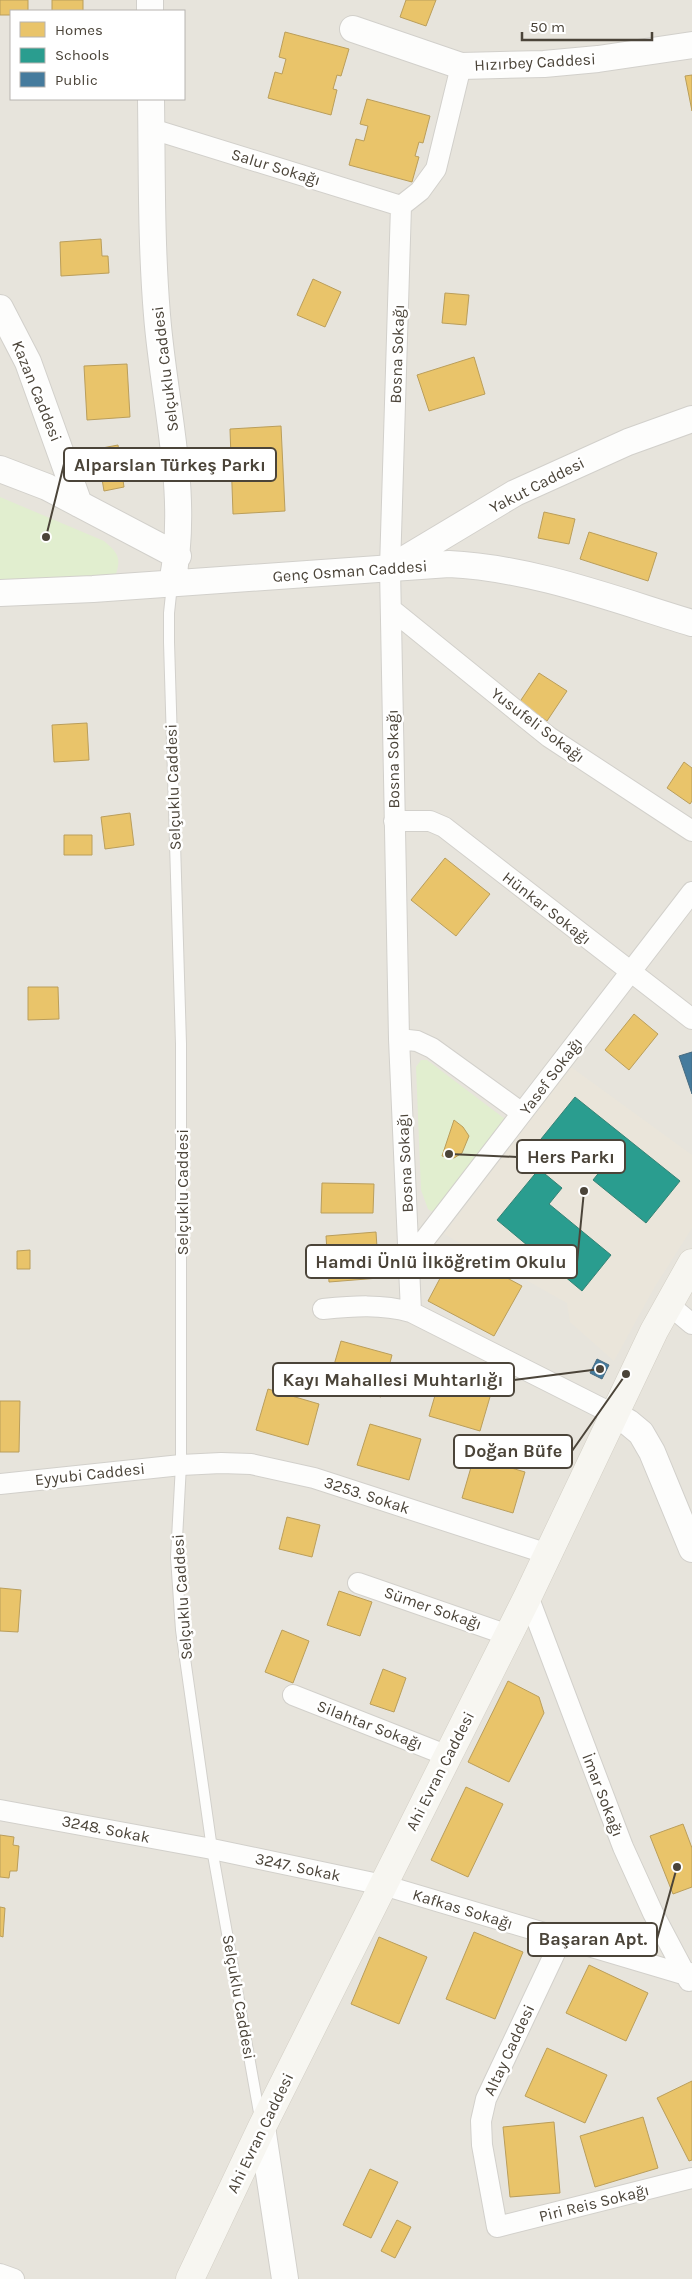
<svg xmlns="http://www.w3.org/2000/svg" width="692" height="2279" font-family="Karla,sans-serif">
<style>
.residential{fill:#e7e4dc;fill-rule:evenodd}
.education{fill:#eae5da}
.green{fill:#e1eecf}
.homes{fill:#e9c46a;stroke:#ba9e5b}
.schools{fill:#2a9d8f;stroke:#348275}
.public{fill:#457b9d;stroke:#476a7f}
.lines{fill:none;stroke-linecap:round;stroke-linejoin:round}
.service-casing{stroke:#d2d0cb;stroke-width:12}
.minor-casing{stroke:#d2d0cb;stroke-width:22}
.tertiary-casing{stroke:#d2d0cb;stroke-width:28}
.secondary-casing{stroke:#d3cfc5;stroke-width:29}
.service{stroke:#fdfdfc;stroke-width:10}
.minor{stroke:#fdfdfc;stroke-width:20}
.tertiary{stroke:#fdfdfc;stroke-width:26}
.secondary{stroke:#f7f6f1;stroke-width:28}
.labels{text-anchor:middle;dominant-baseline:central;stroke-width:5;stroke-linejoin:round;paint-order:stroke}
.street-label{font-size:16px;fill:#4b4439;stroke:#fff}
.leader{fill:none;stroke:#4b4439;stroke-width:2}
.callout-dot{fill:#4b4439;stroke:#fff;stroke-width:2}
.callout{fill:#fff;stroke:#4b4439;stroke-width:2}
.callout-label{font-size:18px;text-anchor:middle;font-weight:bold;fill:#4b4439}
</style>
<rect width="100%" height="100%" fill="#f4f2ee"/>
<!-- residential -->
<path class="residential" d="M0,0h692v2279h-692zM11,11h173v88h-173z"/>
<!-- education -->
<path class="education" d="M571,1067l121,88v73l-38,60 -40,73 -44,-39 -3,-19 -123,-69z"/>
<!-- green -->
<path class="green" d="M0,497l104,44c14,12 18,17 11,35l-115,4z
M421,1060h6l78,59 -71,94 -6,-4 -7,-19 -5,-123z"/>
<!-- homes -->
<path class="homes" d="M0,0h28v11h-17v4h-11z
M52,0h31v11h-31z
M406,0h30l-10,26 -26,-9z
M285,32l64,17 -8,27 -4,-1 -4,14 4,1 -6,25 -63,-17 7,-26 7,2 4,-15 -7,-2z
M692,75v36l-7,-35z
M367,99l63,17 -7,27 -4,-1 -4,14 4,1 -7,25 -63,-17 7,-26 8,2 4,-15 -8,-2z
M101,239l1,17h6l1,17 -48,3 -1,-34z
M313,279l28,13 -16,35 -28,-12z
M445,293l24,2 -3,30 -24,-2z
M474,357l11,37 -56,17 -12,-36z
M127,364l3,53 -43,3 -3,-54z
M281,426l4,85 -52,3 -3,-85z
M118,445l6,42 -20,4 -7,-42z
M544,512l31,7 -6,25 -31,-6z
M589,532l68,21 -9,28 -68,-22z
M539,673l28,18 -20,30 -28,-18z
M87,723l2,37 -35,2 -2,-37z
M684,762l8,6v33l-2,3 -23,-16z
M130,813l4,32 -29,4 -4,-32z
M64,835h28v20h-28z
M445,858l45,36 -34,42 -45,-36z
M28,987h30l1,32 -31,1z
M634,1014l24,20 -29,36 -24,-20z
M454,1120l9,7 6,9 -7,17 -8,5 -12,-2z
M322,1183l52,1 -1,29h-52z
M376,1232l3,46 -50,4 -3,-46z
M30,1250v19h-13v-18z
M455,1250l67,36 -28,50 -66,-35z
M341,1341l51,14 -11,42 -52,-15z
M441,1375l51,15 -12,41 -51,-15z
M268,1389l51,15 -11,41 -52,-15z
M0,1401h20l-1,51h-19z
M370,1424l51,15 -12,41 -52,-15z
M474,1457l51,15 -12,41 -51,-15z
M287,1517l33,8 -8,32 -33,-8z
M0,1588l21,2 -3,42 -18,-1z
M339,1591l33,11 -12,34 -33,-11z
M282,1630l27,11 -16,42 -28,-11z
M383,1669l23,9 -12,34 -24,-8z
M508,1681l31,16 5,16 -35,69 -41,-20z
M466,1787l37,17 -35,73 -37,-17z
M683,1824l9,24v39l-19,7 -23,-58z
M0,1835l14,2 -1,8 6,1 -2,25h-7l-1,7 -9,-1z
M0,1907l5,1 -2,29 -3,-1z
M474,1932l49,20 -28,67 -49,-20z
M379,1937l48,20 -28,67 -48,-20z
M589,1965l59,28 -22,48 -60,-28z
M547,2048l60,27 -22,48 -60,-27z
M692,2081v79l-3,1 -32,-63z
M643,2117l15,51 -63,19 -15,-51z
M554,2122l6,71 -50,4 -7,-70z
M370,2169l28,13 -27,56 -28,-13z
M397,2220l14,7 -16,31 -14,-7z"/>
<!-- schools -->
<path class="schools" d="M575,1097l105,84 -34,42 -53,-43 8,-10 -13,-10 -8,10 -39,-31z
M539,1169l23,19 -13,16 62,51 -29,36 -85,-71z"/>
<!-- public -->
<path class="public" d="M692,1052v42l-13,-38z
M597,1359l12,6 -7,14 -12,-6z"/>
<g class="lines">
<defs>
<path id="service" d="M172,585l-3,28v29l12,402v421l-5,92 5,73 31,219 48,269"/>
<path id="minor" d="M152,129l249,77
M401,206l-11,362 9,471 12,273
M401,206l19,-15 16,-22 25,-103
M391,609l158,128 143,94
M394,821h36l14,6 248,192
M399,1039l18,2 15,7 90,65
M409,1260l283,-368
M668,1304l24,20
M323,1309c31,-3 58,-5 88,3l204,103
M0,1484l181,-19 40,-2 30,1 63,14 234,76
M358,1583l150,52
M528,1596l95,251 30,66 36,68
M293,1695l155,61
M0,1810l212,39 171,36 303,90 6,-2
M562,1938l-76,161 -5,22 1,24 15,82 195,-49
M0,2274l14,5"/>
<path id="tertiary" d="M150,0v11
M353,29l108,37 83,-2 54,-5 94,-14
M151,99c1,72 0,144 6,216 7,90 33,179 15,268
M0,308l28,54 51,142
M0,469l47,18 131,69
M395,565l120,-72 113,-51 64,-23
M0,593l93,-4 356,-25c83,4 164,35 243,59
M615,1415l14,8 12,10 11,19 40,97
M262,2127l23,152"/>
<path id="secondary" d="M190,2279l72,-152 266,-531 126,-265 38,-68"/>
</defs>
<!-- service casing -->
<use href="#service" class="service-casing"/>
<!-- minor casing -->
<use href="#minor" class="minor-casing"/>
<!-- tertiary casing -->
<use href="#tertiary" class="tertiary-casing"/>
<!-- secondary casing -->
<use href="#secondary" class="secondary-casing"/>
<!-- service -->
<use href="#service" class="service"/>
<!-- minor -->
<use href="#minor" class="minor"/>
<!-- tertiary -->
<use href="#tertiary" class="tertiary"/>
<!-- secondary -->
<use href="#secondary" class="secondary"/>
</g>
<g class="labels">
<!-- street labels -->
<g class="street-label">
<text transform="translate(535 62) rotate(-3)">Hızırbey Caddesi</text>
<text transform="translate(276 167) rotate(17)">Salur Sokağı</text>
<text transform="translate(397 354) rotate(-88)">Bosna Sokağı</text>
<text transform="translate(165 369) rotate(-97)">Selçuklu Caddesi</text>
<text transform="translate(37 391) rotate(68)">Kazan Caddesi</text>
<text transform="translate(537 485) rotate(-27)">Yakut Caddesi</text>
<text transform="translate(350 571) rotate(-4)">Genç Osman Caddesi</text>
<text transform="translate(538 725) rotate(37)">Yusufeli Sokağı</text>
<text transform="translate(393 759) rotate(-91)">Bosna Sokağı</text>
<text transform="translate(173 787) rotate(-92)">Selçuklu Caddesi</text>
<text transform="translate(547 908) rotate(38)">Hünkar Sokağı</text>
<text transform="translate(551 1076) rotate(-53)">Yasef Sokağı</text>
<text transform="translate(405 1163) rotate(-93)">Bosna Sokağı</text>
<text transform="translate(182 1192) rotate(-90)">Selçuklu Caddesi</text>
<text transform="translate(90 1474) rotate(-6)">Eyyubi Caddesi</text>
<text transform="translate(367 1495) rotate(18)">3253. Sokak</text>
<text transform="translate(182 1597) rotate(-94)">Selçuklu Caddesi</text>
<text transform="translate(433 1608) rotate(19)">Sümer Sokağı</text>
<text transform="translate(370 1725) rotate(21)">Silahtar Sokağı</text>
<text transform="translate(440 1771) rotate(-63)">Ahi Evran Caddesi</text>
<text transform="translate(603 1795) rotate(69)">İmar Sokağı</text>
<text transform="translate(106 1829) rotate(11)">3248. Sokak</text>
<text transform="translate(298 1867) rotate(12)">3247. Sokak</text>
<text transform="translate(463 1909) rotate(17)">Kafkas Sokağı</text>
<text transform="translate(239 1997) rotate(80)">Selçuklu Caddesi</text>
<text transform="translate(509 2050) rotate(-65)">Altay Caddesi</text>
<text transform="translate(260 2133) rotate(-64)">Ahi Evran Caddesi</text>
<text transform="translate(594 2203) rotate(-14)">Piri Reis Sokağı</text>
</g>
</g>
<!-- callouts -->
<path class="leader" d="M46 537L64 464M449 1154L517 1157M584 1191L577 1262M600 1369L514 1380M626 1374L572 1451M677 1867L657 1939"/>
<g class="callout-dot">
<circle cx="46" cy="537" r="5"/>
<circle cx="449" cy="1154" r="5"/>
<circle cx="584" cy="1191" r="5"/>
<circle cx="600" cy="1369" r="5"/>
<circle cx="626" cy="1374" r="5"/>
<circle cx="677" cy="1867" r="5"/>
</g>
<g class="callout">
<rect x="64" y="448" width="212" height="33" rx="5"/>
<rect x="517" y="1140" width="108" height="33" rx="5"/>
<rect x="306" y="1245" width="271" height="33" rx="5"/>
<rect x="273" y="1363" width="241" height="33" rx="5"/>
<rect x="454" y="1435" width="118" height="33" rx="5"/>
<rect x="528" y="1923" width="129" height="33" rx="5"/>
</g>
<g class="callout-label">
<text x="170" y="471">Alparslan Türkeş Parkı</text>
<text x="571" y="1163">Hers Parkı</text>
<text x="441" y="1268">Hamdi Ünlü İlköğretim Okulu</text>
<text x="393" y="1386">Kayı Mahallesi Muhtarlığı</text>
<text x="513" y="1457">Doğan Büfe</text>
<text x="593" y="1945">Başaran Apt.</text>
</g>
<!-- legend -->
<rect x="10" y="10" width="175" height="90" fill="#ffffff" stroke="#b7b4b0"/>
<rect x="20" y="22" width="25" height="15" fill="#e9c46a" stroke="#b7b4b0"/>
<text x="55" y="35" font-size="15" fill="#4b4439">Homes</text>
<rect x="20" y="48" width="25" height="15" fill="#2a9d8f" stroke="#b7b4b0"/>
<text x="55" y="60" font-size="15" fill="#4b4439">Schools</text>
<rect x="20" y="72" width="25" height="15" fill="#457b9d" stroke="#b7b4b0"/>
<text x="55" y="85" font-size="15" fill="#4b4439">Public</text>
<!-- scale -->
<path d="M522 32v8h130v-8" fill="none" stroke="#4b4439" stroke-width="2.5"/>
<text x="530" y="32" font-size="15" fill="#4b4439" stroke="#ffffff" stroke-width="4" paint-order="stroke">50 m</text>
</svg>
